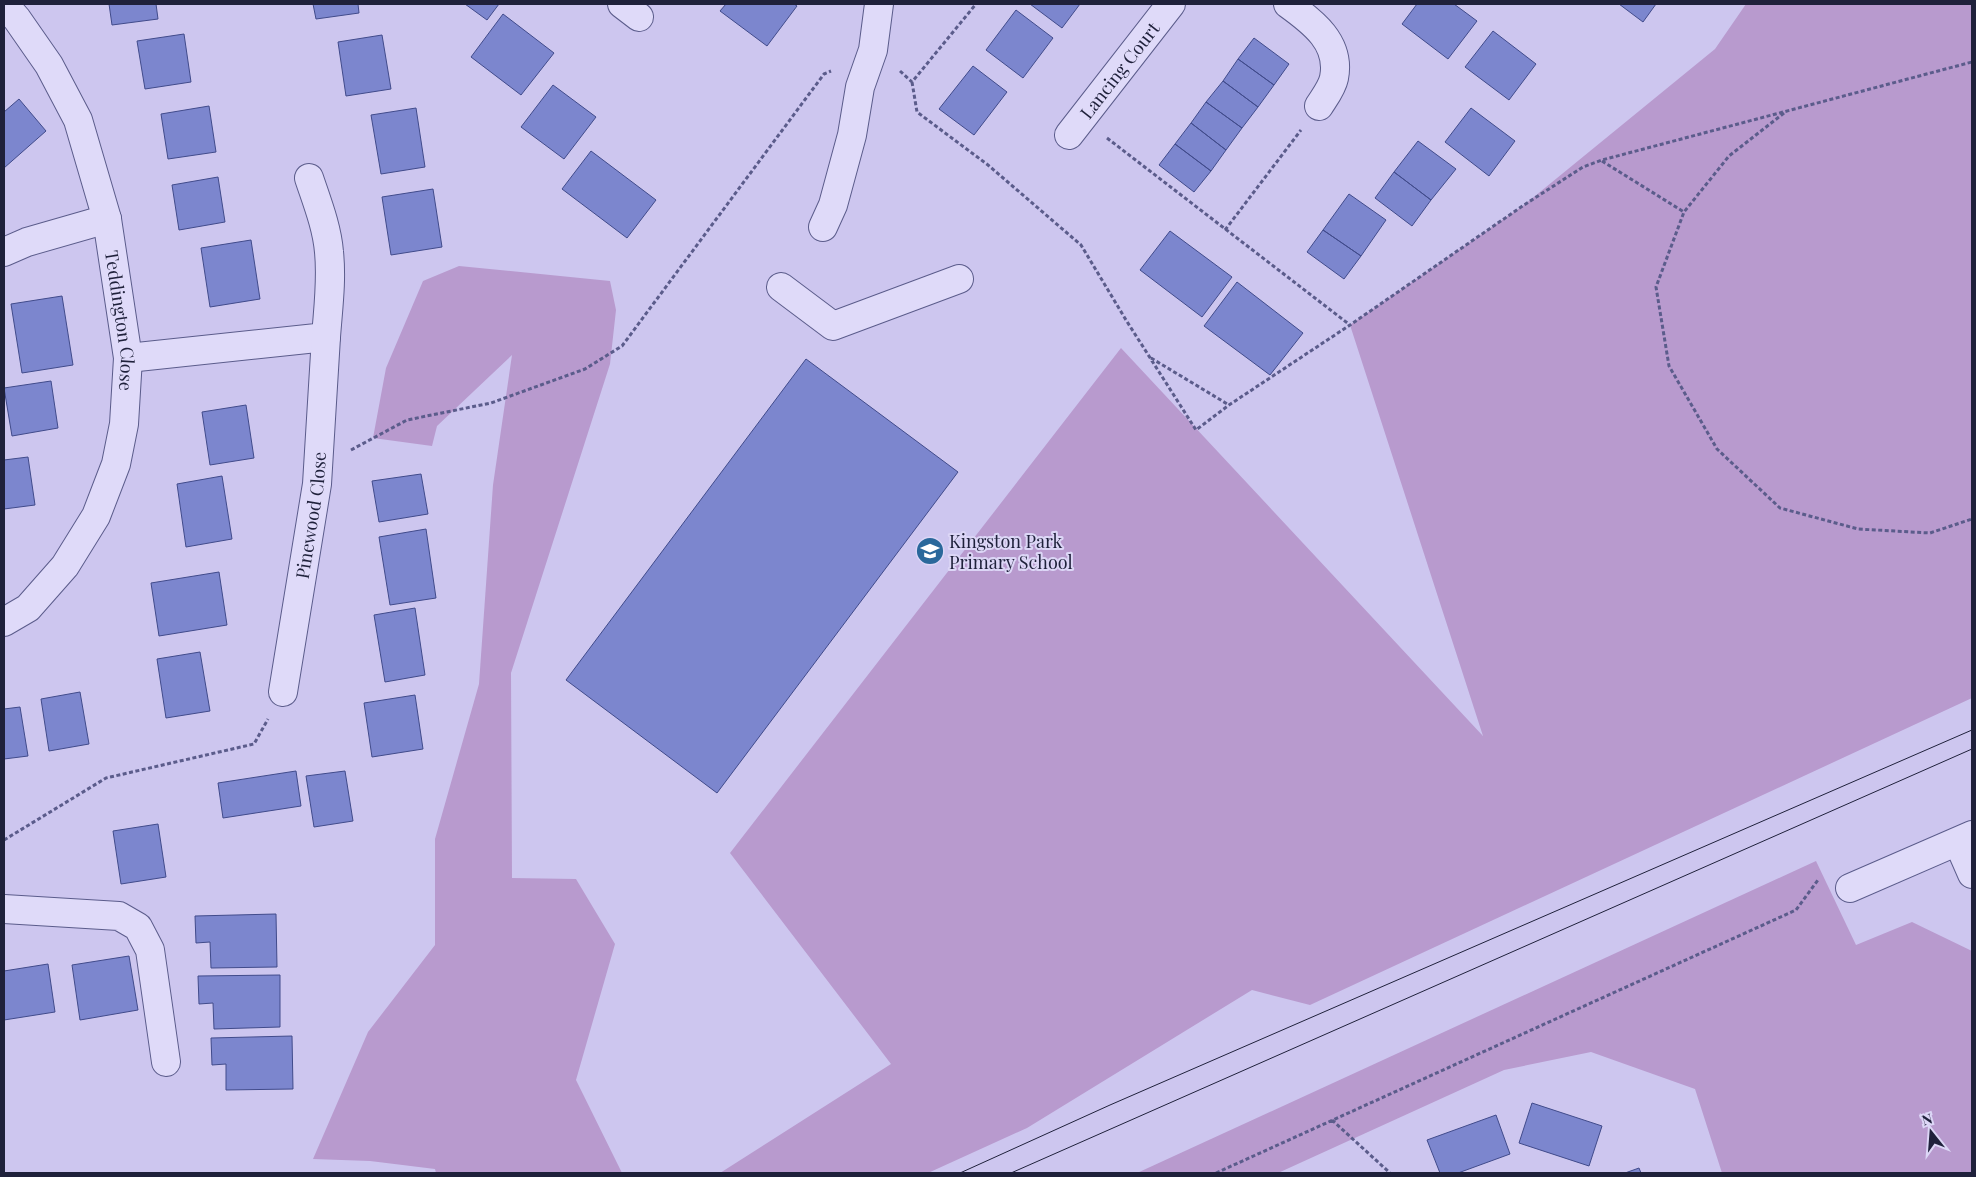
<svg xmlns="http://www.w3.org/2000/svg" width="1976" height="1177" font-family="'Playfair Display',serif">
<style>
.green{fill:#b89ace}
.building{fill:#7c86ce;stroke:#414b8b}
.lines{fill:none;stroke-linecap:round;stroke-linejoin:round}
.minor-casing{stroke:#5b5c8b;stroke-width:30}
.path{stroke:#5b5c8b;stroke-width:3;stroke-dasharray:4 2.5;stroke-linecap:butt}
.minor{stroke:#dfdaf9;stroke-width:28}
.tram{stroke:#1f213b;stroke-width:1}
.labels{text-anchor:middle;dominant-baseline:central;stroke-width:4;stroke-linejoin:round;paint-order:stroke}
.street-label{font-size:18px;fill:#1f213b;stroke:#dcd6f6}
.poi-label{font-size:18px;fill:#1f213b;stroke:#dcd6f6;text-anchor:start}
</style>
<rect width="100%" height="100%" fill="#cdc6ef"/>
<!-- green -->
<path class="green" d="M1746,4h226v694l-662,307 -58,-15 -225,138 -99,45h-208l171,-109 -161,-211 391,-505 362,388 -133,-411 174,-120 191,-156z
M459,266l151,15 6,29 -6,54 -99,309 1,205 64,1 39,65 -39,136 46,93h-186l-1,-4 -65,-8 -57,-2 55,-127 67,-87v-106l44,-155 14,-199 19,-130 -75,71 -5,20 -59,-8 13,-70 37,-87z
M1816,861l40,84 56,-23 60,29v222h-250l-27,-84 -104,-37 -87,18 -226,103h-141z"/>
<!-- building -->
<path class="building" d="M109,4h47l2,15 -46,6z
M313,4h45l1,9 -43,6z
M465,4h34l-12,16z
M726,4h68l3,2 -30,40 -47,-35z
M1030,4h50l-18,24z
M1417,4h37l23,17 -29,38 -46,-35z
M1619,4h37l-13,18z
M1016,10l37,28 -30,40 -37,-28z
M503,14l51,39 -33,42 -50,-38z
M1493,31l43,33 -27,36 -44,-33z
M184,34l7,48 -46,7 -8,-48z
M382,35l9,54 -45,7 -8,-54z
M1254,38l35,26 -15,21 -36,-26z
M1238,59l36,26 -16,22 -35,-26z
M973,66l34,26 -33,43 -35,-26z
M1223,81l35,26 -16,21 -36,-26z
M553,85l43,32 -32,42 -43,-32z
M19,99l27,32 -42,37v-56z
M1206,102l36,26 -16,22 -35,-27z
M209,106l7,46 -48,7 -7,-45z
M416,108l9,59 -44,7 -10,-59z
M1471,108l44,33 -26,35 -44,-34z
M1191,123l35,27 -15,21 -36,-27z
M1418,141l38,28 -25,31 -37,-28z
M1175,144l36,27 -17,21 -35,-27z
M591,151l65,49 -29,38 -65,-49z
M1394,172l37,28 -19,26 -37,-28z
M218,177l7,45 -46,8 -7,-45z
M433,189l9,58 -51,8 -9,-58z
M1349,194l37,26 -25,36 -38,-26z
M1323,230l38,26 -17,23 -37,-27z
M1170,231l62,46 -30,40 -62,-47z
M251,240l9,59 -50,8 -9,-59z
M1237,282l66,51 -33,42 -66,-49z
M62,296l11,69 -51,8 -11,-69z
M806,359l152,113 -241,321 -151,-113z
M51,381l7,47 -46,8 -8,-48z
M246,405l8,53 -44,7 -8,-53z
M28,457l7,48 -31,4v-49z
M421,474l7,40 -49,8 -7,-41z
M222,476l10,63 -46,8 -9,-63z
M426,529l10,69 -46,7 -11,-68z
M219,572l8,53 -68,11 -8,-53z
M415,608l10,67 -40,7 -11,-67z
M200,652l10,59 -44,7 -9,-59z
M80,692l9,52 -40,7 -8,-52z
M415,695l8,54 -51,8 -8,-54z
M20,707l8,49 -24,3v-50z
M296,771l5,35 -78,12 -5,-35z
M345,771l8,50 -39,6 -8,-51z
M158,824l8,53 -45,7 -8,-53z
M276,914l1,53 -66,1 -1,-26 -14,1 -1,-27z
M129,956l9,54 -58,10 -8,-55z
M48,964l7,48 -51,8v-49z
M280,975v52l-66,2 -1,-26 -14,1 -1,-28z
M292,1036l1,53 -67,1v-26l-14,1 -1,-27z
M1532,1103l70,23 -13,40 -70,-23z
M1496,1115l14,39 -52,19h-18l-13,-33z
M1639,1168l2,5h-16z"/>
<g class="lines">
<defs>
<g id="minor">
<path id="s1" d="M4,4l13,15 32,46 29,55 29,99 21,139 -4,66 -8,40 -20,52 -31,50 -37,42 -24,14"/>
<path d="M622,4l17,13"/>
<path d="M1288,4c25,18 53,39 46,74 -2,10 -10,20 -15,28"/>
<path id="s2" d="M1069,135l102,-131"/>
<path d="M823,227l10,-22 19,-70 8,-48 13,-37 6,-46"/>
<path d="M4,252l23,-10 80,-23"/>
<path d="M781,287l52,39 126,-47"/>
<path d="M128,358l198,-21c2,-28 6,-56 3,-85 -2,-25 -12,-50 -20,-74"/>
<path id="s3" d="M283,692l34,-208 9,-147"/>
<path d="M1958,842l14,32"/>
<path d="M1850,888l122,-53"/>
<path d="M4,909l115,7 19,11 12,23 16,112"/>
</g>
</defs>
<!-- minor casing -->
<use href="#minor" class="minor-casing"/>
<!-- path -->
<path class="path" d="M900,71l12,11 64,-78
M912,82l5,30 71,53 93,80 45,75 70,110 33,-25 121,-80 174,-120 59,-38 19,-7 370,-98
M1784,113l-55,43 -45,56 -28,75 13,79 48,83 63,59 78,21 72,4 42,-14
M1107,138l243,187
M1602,161l82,51
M1225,230l76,-100
M1151,358l78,47
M351,450l56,-30 84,-17 94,-34 37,-23 202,-272 7,-3
M4,840l102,-62 148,-34 14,-25
M1332,1120l58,53
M1216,1173l580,-263 22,-30"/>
<!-- minor -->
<use href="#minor" class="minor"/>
<!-- tram -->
<path class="tram" d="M960,1173l150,-68 862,-375
M1011,1173l961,-424"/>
</g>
<!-- icons -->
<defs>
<symbol id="school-disc" viewBox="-11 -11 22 22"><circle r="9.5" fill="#2a689b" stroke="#dcd6f6"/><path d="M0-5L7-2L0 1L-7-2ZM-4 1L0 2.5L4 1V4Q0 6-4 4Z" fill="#fff"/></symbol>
</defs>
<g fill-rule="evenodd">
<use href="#school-disc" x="914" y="535" width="32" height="32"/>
</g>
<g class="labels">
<!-- street labels -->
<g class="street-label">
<text stroke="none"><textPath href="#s2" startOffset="82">Lancing Court</textPath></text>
<text stroke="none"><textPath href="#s1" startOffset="344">Teddington Close</textPath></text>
<text stroke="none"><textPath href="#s3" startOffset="179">Pinewood Close</textPath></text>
</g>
<!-- poi labels -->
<g class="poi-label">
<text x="949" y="541">Kingston Park<tspan x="949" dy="21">Primary School</tspan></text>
</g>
</g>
<!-- border -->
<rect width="1976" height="1177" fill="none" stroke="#1f213b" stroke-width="10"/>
<!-- north arrow -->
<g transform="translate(1931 1132) rotate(343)" stroke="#dcd6f6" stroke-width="4" paint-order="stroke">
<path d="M0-4L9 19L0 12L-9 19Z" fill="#1f213b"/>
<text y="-8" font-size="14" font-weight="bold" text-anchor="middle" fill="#1f213b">N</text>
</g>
</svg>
